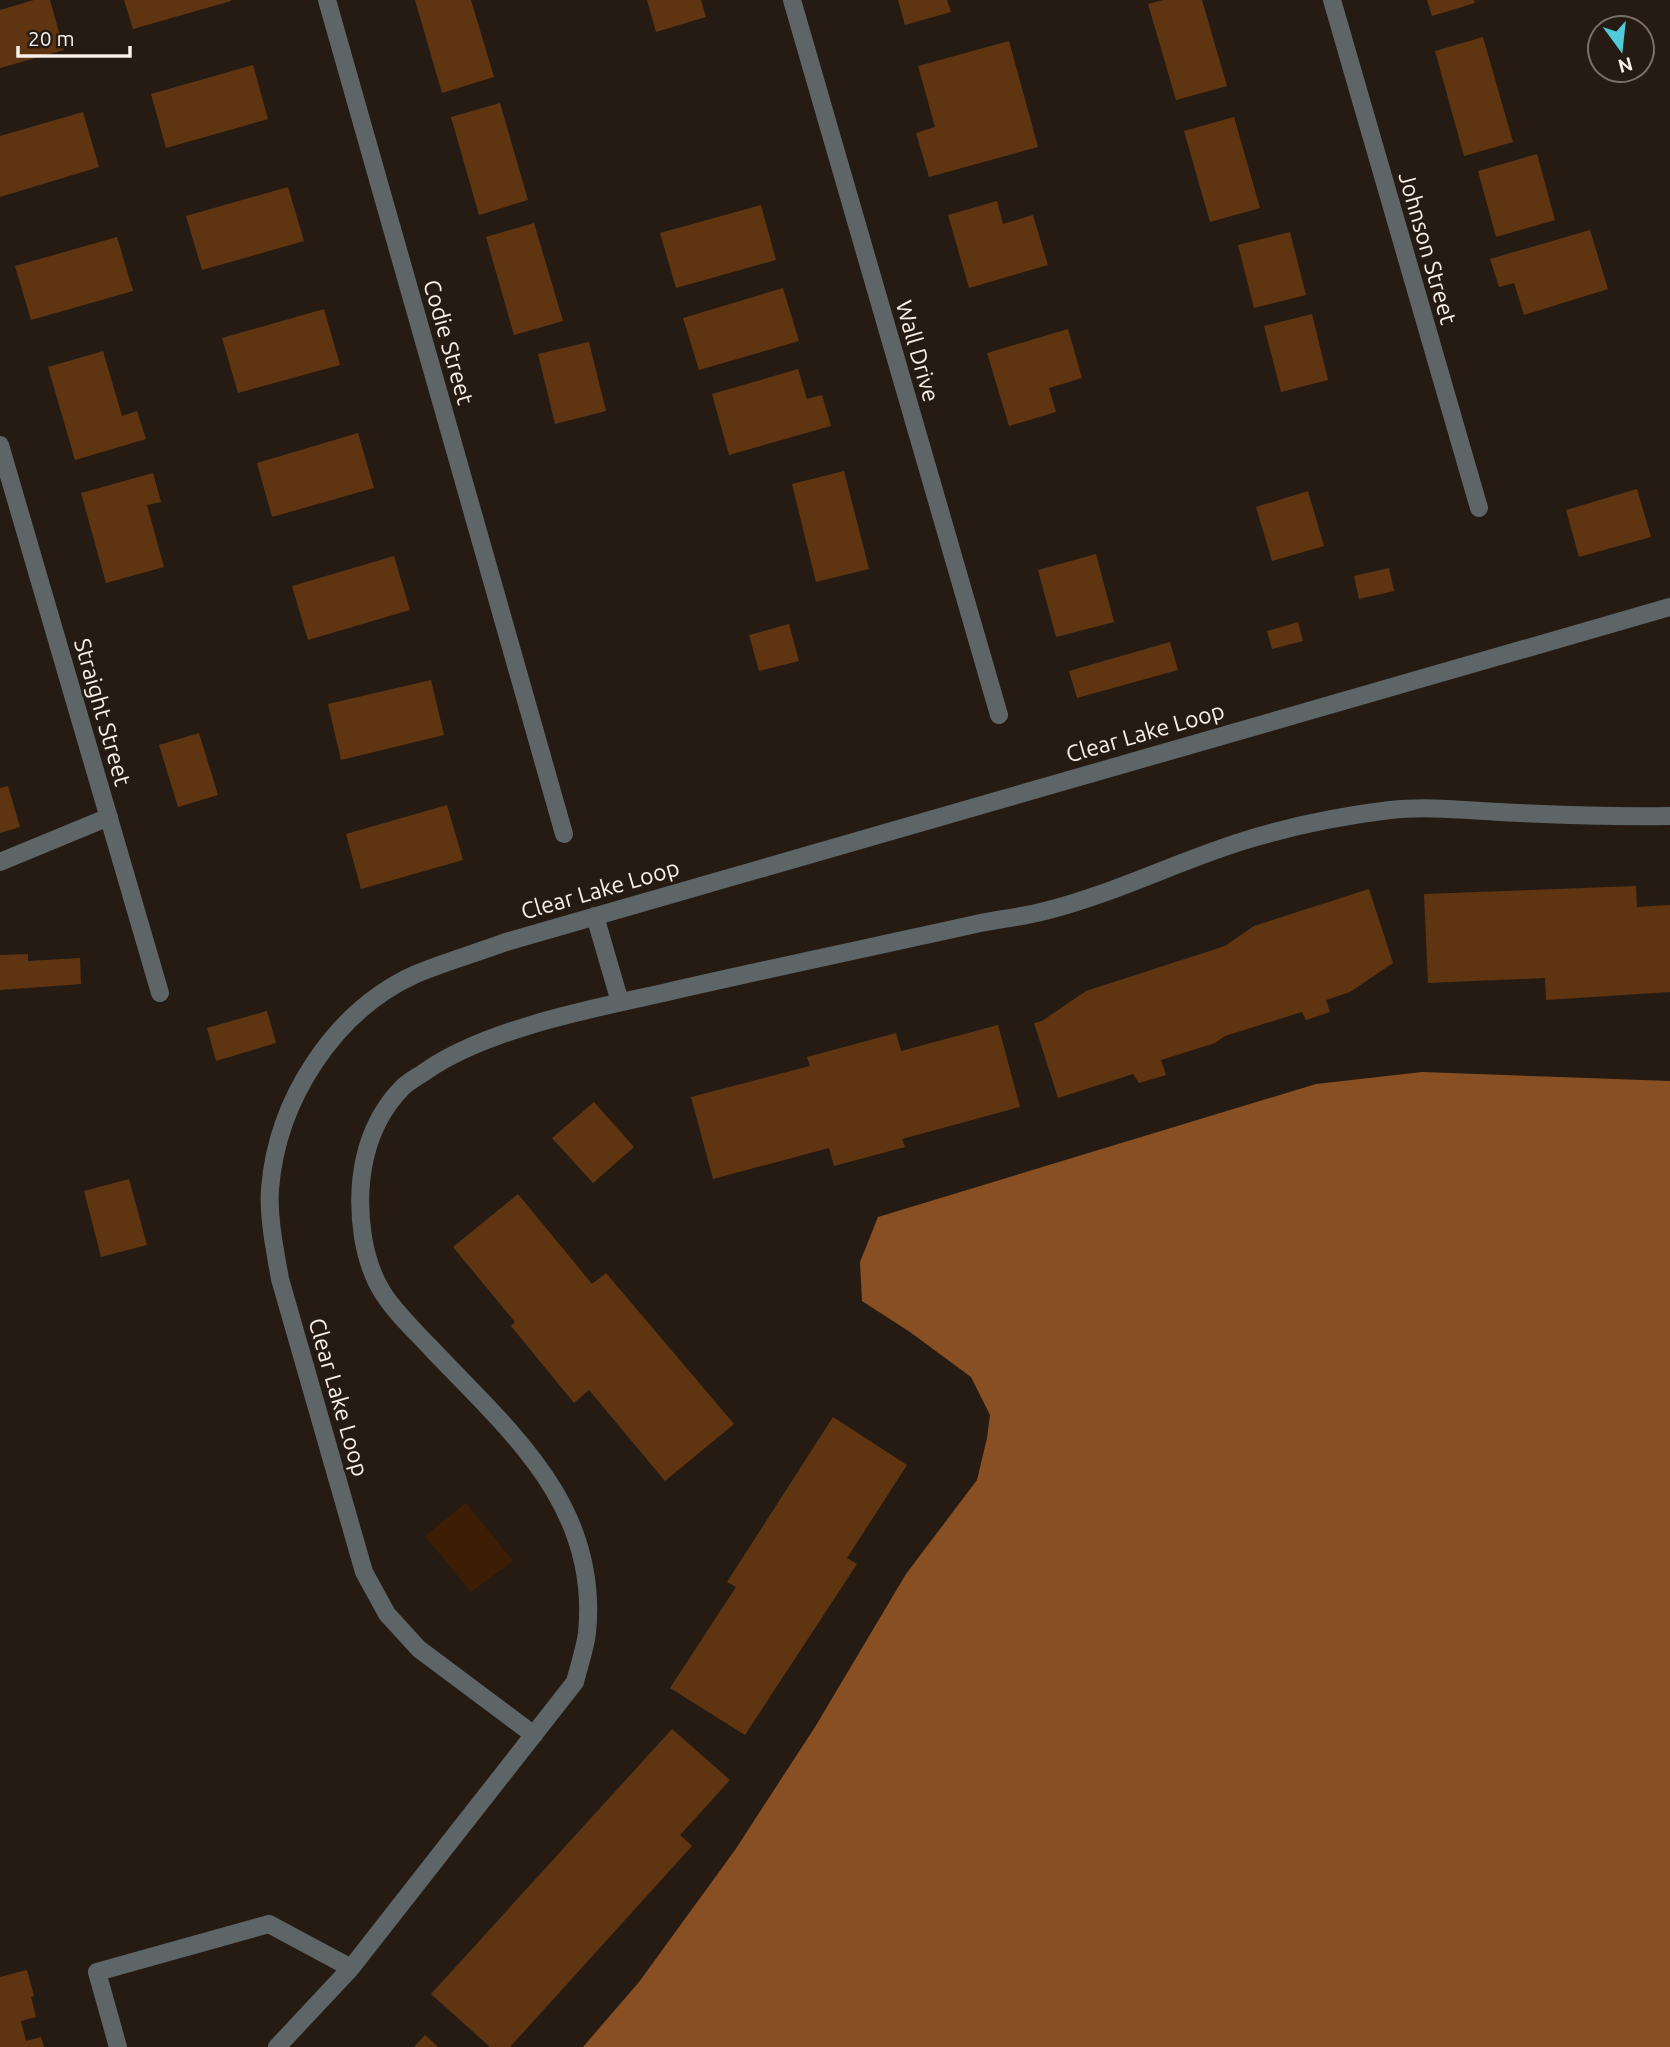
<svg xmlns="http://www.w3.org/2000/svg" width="1670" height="2047" font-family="Ubuntu,sans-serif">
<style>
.green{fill:#3d1e04}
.water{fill:#885022}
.building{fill:#5f3511}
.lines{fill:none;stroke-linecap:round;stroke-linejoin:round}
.minor{stroke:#5d6566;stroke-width:18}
.labels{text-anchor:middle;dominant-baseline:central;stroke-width:6;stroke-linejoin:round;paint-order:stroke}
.street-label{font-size:23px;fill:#f8f0ea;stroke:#261b13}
</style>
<rect width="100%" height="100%" fill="#261b13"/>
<!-- green -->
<path class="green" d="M466,1503l47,58 -42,31 -46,-56z"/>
<!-- water -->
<path class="water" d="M1422,1072l248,9v966h-1087l56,-65 96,-132 80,-123 91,-153 71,-94 10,-42 3,-23 -19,-38 -61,-45 -48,-31 -2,-39 18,-45 438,-133z"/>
<!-- building -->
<path class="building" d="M34,0h16l14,50 -64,18v-58z
M124,0h107v1l-98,28z
M415,0h56l23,77 -52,16z
M647,0h54l5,17 -50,15z
M898,0h49l4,12 -46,13z
M1163,0h39l25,86 -51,14 -28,-96z
M1427,0h47l1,3 -43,13z
M1483,37l30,105 -49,14 -29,-105z
M1009,41l29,106 -109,30 -13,-44 19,-6 -17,-61z
M253,65l15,54 -102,29 -15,-54z
M500,103l28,97 -49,15 -28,-98z
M83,112l16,55 -99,30v-61z
M1234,117l26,91 -50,14 -26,-91z
M1537,154l18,66 -59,17 -18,-66z
M288,187l16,54 -102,29 -16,-54z
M997,201l6,23 30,-9 15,50 -79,23 -21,-73z
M761,205l15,55 -100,28 -16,-55z
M534,223l29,98 -49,14 -28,-98z
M1590,230l18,59 -84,26 -10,-32 -15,4 -9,-28z
M1290,232l16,63 -52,13 -16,-63z
M117,237l16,54 -102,29 -16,-54z
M783,288l16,53 -100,29 -16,-52z
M324,309l16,56 -102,28 -16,-55z
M1312,314l16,66 -47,12 -17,-66z
M1068,329l14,49 -33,10 7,24 -47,14 -22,-73z
M589,342l17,69 -51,13 -17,-70z
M103,351l19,65 15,-5 9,28 -71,21 -27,-93z
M798,369l9,30 15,-4 9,31 -102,29 -17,-61z
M358,433l16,55 -102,29 -15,-54z
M844,471l25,98 -53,13 -24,-98z
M153,473l8,29 -14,3 17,62 -58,16 -25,-90z
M1637,489l14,48 -72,20 -13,-47z
M1308,491l16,55 -52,15 -16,-54z
M1096,554l18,68 -58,15 -18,-67z
M394,556l16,54 -102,30 -16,-54z
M1389,568l5,23 -35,8 -5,-23z
M1298,622l5,19 -31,8 -5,-18z
M789,624l10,37 -40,10 -10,-36z
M1170,642l8,28 -101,28 -8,-27z
M431,680l13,55 -103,25 -13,-56z
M199,733l19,62 -40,12 -19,-62z
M8,786l12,41 -20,6v-45z
M447,805l16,55 -102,29 -15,-55z
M1636,886l1,21 33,-2v87l-124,8 -1,-22 -117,5 -4,-89z
M1369,889l24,74 -43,29 -24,8 4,12 -24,8 -4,-8 -77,24 -10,7 -54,17 5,15 -27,8 -6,-9 -75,24 -24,-75 8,-2 44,-30 139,-45 29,-20z
M28,954v7l52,-3 1,26 -81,6v-35z
M267,1011l9,32 -60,18 -9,-33z
M998,1025l22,82 -118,32 3,8 -71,19 -5,-18 -116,31 -22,-82 119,-31 -3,-9 89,-24 5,18z
M594,1102l40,45 -41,36 -41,-45z
M129,1179l18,66 -46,12 -17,-66z
M518,1194l74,90 14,-11 128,151 -69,57 -76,-91 -15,13 -63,-77 4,-4 -62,-75z
M833,1417l74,48 -60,93 10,6 -112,171 -75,-47 66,-101 -9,-5z
M672,1729l58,51 -50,55 12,11 -182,201h-20l-59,-53z
M27,1970l7,26 -3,1 5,20 -15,4 5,20 15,-4 3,10h-44v-70z
M425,2035l13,12h-24z"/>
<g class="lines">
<!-- minor -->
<path class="minor" d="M327,0l237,834
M792,0l207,715
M1332,0l147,508
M0,445l160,548
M0,862l109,-45
M595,916l25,86
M534,1735l-115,-86 -32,-35 -23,-42 -84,-293c-5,-29 -12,-61 -10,-90 7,-89 64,-178 146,-215 29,-12 60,-21 90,-32l1164,-335
M118,2047l-21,-75 172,-48 82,44
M277,2047l74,-79 224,-286c4,-16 10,-33 12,-49 13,-129 -79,-203 -158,-287 -36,-38 -57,-55 -66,-109 -8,-52 0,-109 39,-149 7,-7 17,-12 24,-17 61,-42 164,-62 237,-78 104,-24 209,-46 313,-69 23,-5 46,-7 69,-13 68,-17 131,-49 198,-70 48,-15 97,-25 147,-31 36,-4 73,0 110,2 57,3 113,5 170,4"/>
</g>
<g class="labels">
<!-- street labels -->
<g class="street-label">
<text transform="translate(1428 248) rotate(74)">Johnson Street</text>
<text transform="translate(449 342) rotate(74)">Codie Street</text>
<text transform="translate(918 351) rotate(74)">Wall Drive</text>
<text transform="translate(103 712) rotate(74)">Straight Street</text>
<text transform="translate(1145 732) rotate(-16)">Clear Lake Loop</text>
<text transform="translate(600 889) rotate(-16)">Clear Lake Loop</text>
<text transform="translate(339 1397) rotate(74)">Clear Lake Loop</text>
</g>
</g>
<!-- north arrow -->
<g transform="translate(1621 49) rotate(165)"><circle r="33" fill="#261b13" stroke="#7a7069" stroke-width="2"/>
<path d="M0-5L12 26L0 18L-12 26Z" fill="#52cbd9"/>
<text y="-10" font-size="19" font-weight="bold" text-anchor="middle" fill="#f8f0ea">N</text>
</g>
<!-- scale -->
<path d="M18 46v10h112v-10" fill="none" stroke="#f8f0ea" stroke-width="3.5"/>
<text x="28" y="46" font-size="21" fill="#f8f0ea" stroke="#261b13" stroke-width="5" paint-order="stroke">20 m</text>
</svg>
